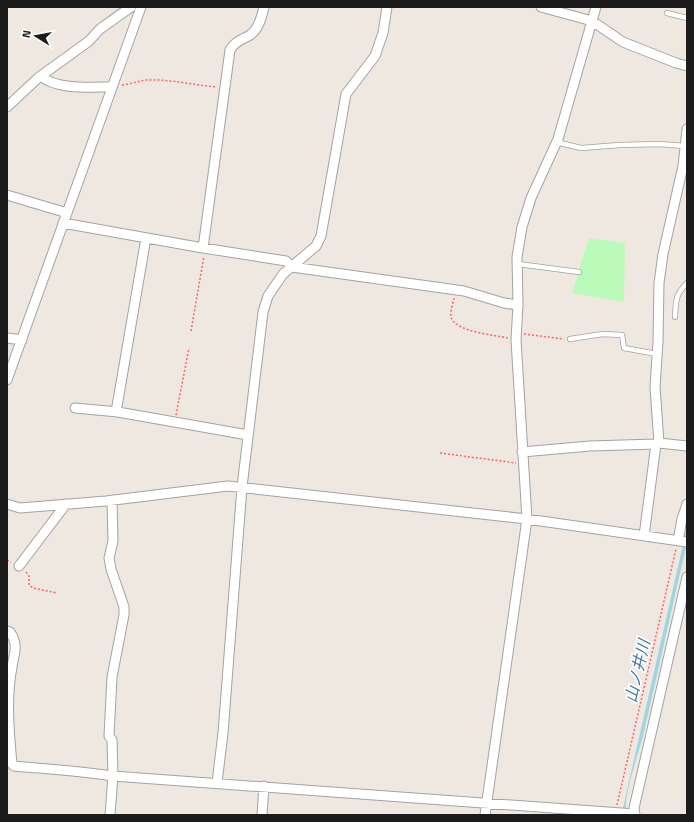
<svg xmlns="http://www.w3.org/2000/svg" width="694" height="822" font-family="'Titillium Web','Noto Sans JP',sans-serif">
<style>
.park{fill:#bbfbba}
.water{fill:#9fd5de}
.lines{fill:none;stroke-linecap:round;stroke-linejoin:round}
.stream{stroke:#9fd5de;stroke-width:2.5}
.service-casing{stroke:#a3a3a3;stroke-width:6}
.minor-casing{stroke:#a3a3a3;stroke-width:11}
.path{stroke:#ff6361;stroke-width:1.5;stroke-dasharray:2 2;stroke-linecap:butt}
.service{stroke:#fff;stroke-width:4.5}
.minor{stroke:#fff;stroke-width:9}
.labels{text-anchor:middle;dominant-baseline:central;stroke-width:3.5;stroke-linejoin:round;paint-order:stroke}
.water-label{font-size:16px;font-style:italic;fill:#40789f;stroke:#fff}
</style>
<rect width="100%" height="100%" fill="#eee8e1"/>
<!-- park -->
<path class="park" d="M589,238l36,5 -1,59 -52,-9z"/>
<!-- water -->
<path class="water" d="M687,527v16c-15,64 -29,129 -44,193 -5,19 -19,58 -17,75l-3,4v-7z"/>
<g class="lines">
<!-- stream -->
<path class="stream" d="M104,21l17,-13"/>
<defs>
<path id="service" d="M667,13l20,5
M556,142l25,6 39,-3 39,-1 27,2
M518,264l61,8
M675,317c1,-16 0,-22 12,-34
M570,339l33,-5 19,1 2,13 33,6"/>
<path id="minor" d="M541,7l51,14 31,21 53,21 11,3
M41,76c15,14 51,11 71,11
M7,107l31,-29 51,-37 11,-12 31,-22
M7,195l60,18
M63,223l140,25 83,13 6,6 172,24 40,12 14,2
M203,248l27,-198c5,-9 12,-10 20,-15 9,-6 12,-19 14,-28
M7,338l15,2
M7,380l134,-373
M75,408l43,4 130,23
M116,412l30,-174
M659,443l-4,-56 3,-45 1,-59 4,-29 20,-88 4,-37
M522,452l68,-6 66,-2 3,-1 28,3
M7,504l13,4 86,-7 122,-15 299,33 160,23
M644,536l12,-92
M678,541l4,-22 5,-15
M19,566l47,-62
M7,631l3,1c9,14 4,20 2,35 -6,32 -3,64 0,97l2,2c33,3 66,5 99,10l522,38
M217,783l6,-50 19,-246 21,-175 5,-16 15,-22 33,-28 5,-10 25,-142 29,-38 8,-23 4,-26
M110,815l3,-39 -1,-36 -3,-4 3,-59 12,-62v-8l-13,-38 -2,-11 4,-17 -1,-40
M262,815l2,-29
M485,815l42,-296 -11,-179 2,-35 -1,-48 5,-30 9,-29 27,-59 38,-132
M635,815l-1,-7 53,-231"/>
</defs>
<!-- service casing -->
<use href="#service" class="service-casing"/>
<!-- minor casing -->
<use href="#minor" class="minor-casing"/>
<!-- path -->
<path class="path" d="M122,85c9,-1 16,-4 24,-5 24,-1 47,5 71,7
M454,298c-1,6 -4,13 -3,19 4,15 44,18 57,21
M191,331l13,-75
M524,334l40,5
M176,415l13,-67
M440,453l76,10
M7,560l4,2
M26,572l3,4v9l4,3 24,5
M617,805l59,-256"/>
<!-- service -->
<use href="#service" class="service"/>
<!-- minor -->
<use href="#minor" class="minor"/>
</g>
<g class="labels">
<!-- water labels -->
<g class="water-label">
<text transform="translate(637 671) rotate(-77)">山ノ井川</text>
</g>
</g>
<!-- border -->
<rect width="694" height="822" fill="none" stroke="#1c1c1c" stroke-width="16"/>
<!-- north arrow -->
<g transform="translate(36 36) rotate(281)" stroke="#ffffff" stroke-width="3" paint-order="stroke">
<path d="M0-3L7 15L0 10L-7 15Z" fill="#1c1c1c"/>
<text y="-6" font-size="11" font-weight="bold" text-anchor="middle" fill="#1c1c1c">N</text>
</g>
</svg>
